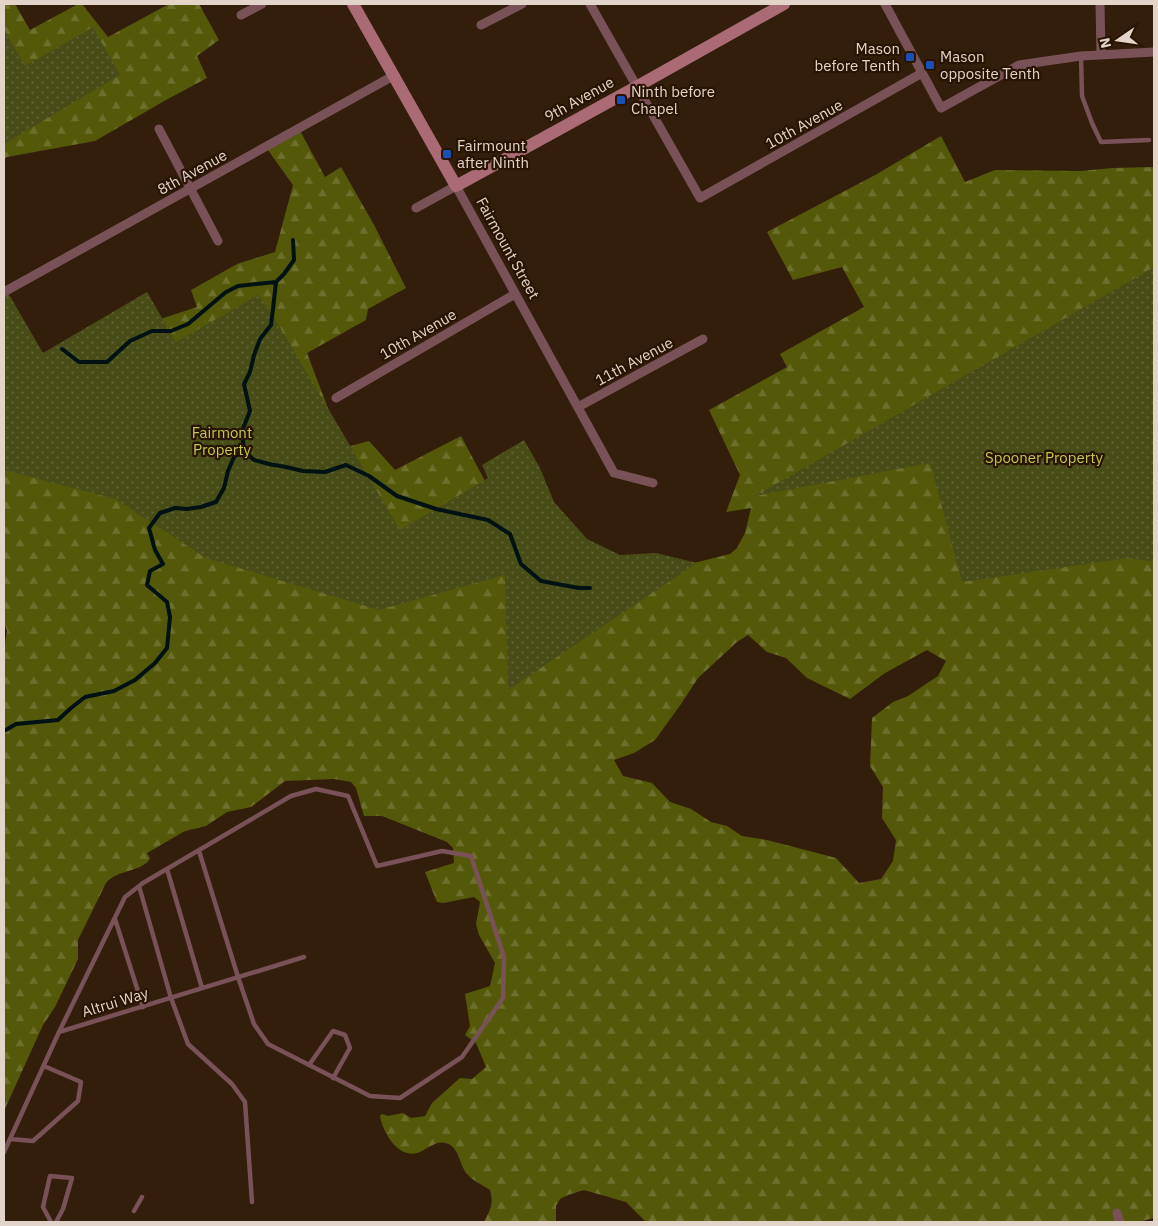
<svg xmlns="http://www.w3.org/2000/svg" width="1158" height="1226" font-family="'IBM Plex Sans',sans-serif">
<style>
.forest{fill:url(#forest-firs);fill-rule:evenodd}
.park{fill:url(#park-dots)}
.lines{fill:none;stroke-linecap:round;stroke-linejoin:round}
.stream{stroke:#021113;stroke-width:4}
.lane{stroke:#795257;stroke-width:4.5}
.street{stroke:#795257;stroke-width:9}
.secondary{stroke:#aa6b74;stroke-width:12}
.transit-dot{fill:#1a4fb4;stroke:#291403;stroke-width:2}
.labels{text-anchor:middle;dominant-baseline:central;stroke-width:4.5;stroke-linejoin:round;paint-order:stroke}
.poi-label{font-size:15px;fill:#e3d4c9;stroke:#291403;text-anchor:start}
.street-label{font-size:15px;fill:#e3d4c9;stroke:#291403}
.park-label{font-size:15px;fill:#c0cb4c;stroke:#291403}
</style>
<defs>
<pattern id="forest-firs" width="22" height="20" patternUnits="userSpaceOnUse" patternTransform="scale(1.25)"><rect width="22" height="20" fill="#54590a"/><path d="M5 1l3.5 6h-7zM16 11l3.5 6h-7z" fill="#6c702c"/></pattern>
<pattern id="park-dots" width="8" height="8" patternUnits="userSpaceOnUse" patternTransform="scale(1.25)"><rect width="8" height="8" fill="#484d17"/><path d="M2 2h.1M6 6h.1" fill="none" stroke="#626637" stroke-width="1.8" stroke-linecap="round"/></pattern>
</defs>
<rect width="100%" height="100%" fill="#331e0b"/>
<!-- forest -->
<path class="forest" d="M4,4h11l15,26 48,-26h4l26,33 61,-33h30l20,36 -22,16 10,22 -41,22 -71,41 -88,16 -3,2z
M298,127l27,50 16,-10 32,56 33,65 -38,21 -2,11 -59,33 36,95 26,-7 26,29 66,-34 24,45 81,51 18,19 92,14 22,-3 32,-8 7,-6 8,-15 6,-25 -25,4 14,-37 -31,-65 78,-43 -7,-13 84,-47 -22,-40 -49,13 -26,-48 110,-58 64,-38 24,46 30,-12 86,1 31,-3 42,-1v1051l-16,4h-492l-20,-20 -42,-12 -16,5 -8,4 -4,7v16h-72c6,-12 10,-18 6,-32 -7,-5 -17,-9 -22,-15 -9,-9 -8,-28 -22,-32 -11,-3 -19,7 -29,10 -20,5 -34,-21 -37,-37l2,-2 6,2 15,-3 8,5 14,-2 7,-13 28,-25 12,1 14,-12 -10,-24 -11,-8 5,-9 -5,-32 25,-8 5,-23 -16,-28 -3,-11 4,-22 -6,-5 -31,6 -6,-1 -12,-30 29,-9 -1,-15 -6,-6 -65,-26h-18l-8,-28 -5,-6 -17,-3 -49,2 -34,26 -24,5 -21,14 -21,5 -38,22 3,5c-6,14 -33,11 -44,25l-28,57v19l-23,48 -12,18 -39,86v-461l3,-19 -3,-8v-307l26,46 167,-55 -6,-17 46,-26 38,-12 18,-67 -28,-39zM748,635l19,17 19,6 21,20 43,21 35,-26 42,-23 19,11 -8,15 -30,20 -15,6 -21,16 -2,48 13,21 -1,31 14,22 -3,21 -12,18 -22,4 -23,-25 -69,-18 -25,-4 -15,-10 -16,-4 -20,-13 -21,-7 -18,-19 -29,-7 -9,-16 20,-7 21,-13 26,-36 17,-26 39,-36z"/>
<!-- park -->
<path class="park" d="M93,27l27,48 -116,69v-115l21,37z
M1154,267v295l-26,-4 -166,24 -32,-119 -175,33z
M4,286l39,67 104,-61 29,50 82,-47 13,17 129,218 88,-52 -6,-13 42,-25 16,28 14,34 33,37 33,16 36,-2 41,10 -189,127 -3,-115 -126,35 -173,-52 -91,-59 -111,-29z"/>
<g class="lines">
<!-- stream -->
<path class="stream" d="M293,240l1,20 -10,14 -8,8 -3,27 -2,16 -11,14 -6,16 -4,17 -6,12 6,27 -8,20 2,20 10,9 15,4 17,3 17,4 22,1 21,-7 23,11 28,20 39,13 52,11 22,14 11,30 20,17 38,7h11
M62,349l17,13h28l23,-21 22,-10h19l17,-7 38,-32 12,-6 38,-4
M4,731l12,-7 42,-4 13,-12 14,-11 29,-6 21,-11 20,-17 12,-15 3,-31 -3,-15 -20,-17 3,-14 13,-7 -8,-14 -6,-22 11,-15 15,-5 12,1 14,-2 15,-5 8,-14 4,-17 6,-14 10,-6"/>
<!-- lane -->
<path class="lane" d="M1081,56l1,40 10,27 9,19 48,-2
M167,869l35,119
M139,886l32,112 17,46 44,40 13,18 7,100
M115,919l28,88
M59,1032l245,-75
M309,1065l24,-34 12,4 5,13 -17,30
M10,1139l23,2 45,-40 3,-19 -37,-16
M4,1152l55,-120 66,-135 18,-14 148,-87 25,-7 32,7 29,70 65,-15 29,5 33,101 -1,41 -41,59 -62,41 -30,-2 -102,-52 -14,-20 -16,-47 -39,-126
M134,1211l8,-14
M51,1222l-8,-15 7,-31 22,2 -9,31 -7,13"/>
<!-- street -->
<path class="street" d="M590,4l110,194 222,-125
M885,4l56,104 78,-43 62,-9 73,-4
M1100,4l1,51
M241,15l21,-11
M481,25l41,-21
M159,129l59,112
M416,208l40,-22 158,287 39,10
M4,292l389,-216
M336,398l179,-104
M578,407l125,-68
M1117,1213l2,9"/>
<!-- secondary -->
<path class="secondary" d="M353,4l103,182 180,-99 148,-83"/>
</g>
<!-- markers -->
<g class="transit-dot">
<rect x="905" y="52" width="10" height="10" rx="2.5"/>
<rect x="925" y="60" width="10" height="10" rx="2.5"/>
<rect x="616" y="95" width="10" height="10" rx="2.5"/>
<rect x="442" y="149" width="10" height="10" rx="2.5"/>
</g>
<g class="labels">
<!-- poi labels -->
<g class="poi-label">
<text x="900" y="48" text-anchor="end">Mason<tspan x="900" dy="17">before Tenth</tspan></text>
<text x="940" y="56">Mason<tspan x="940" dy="17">opposite Tenth</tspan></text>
<text x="631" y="91">Ninth before<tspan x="631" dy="17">Chapel</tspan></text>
<text x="457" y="145">Fairmount<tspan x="457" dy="17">after Ninth</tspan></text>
</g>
<!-- street labels -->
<g class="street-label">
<text transform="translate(579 99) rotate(-29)">9th Avenue</text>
<text transform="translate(804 124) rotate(-29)">10th Avenue</text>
<text transform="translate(192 172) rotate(-29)">8th Avenue</text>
<text transform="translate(508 248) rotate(61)">Fairmount Street</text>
<text transform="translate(418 334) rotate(-30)">10th Avenue</text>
<text transform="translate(634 361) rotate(-28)">11th Avenue</text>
<text transform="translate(115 1002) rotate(-17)">Altrui Way</text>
</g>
<!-- park labels -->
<g class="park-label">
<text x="222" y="432">Fairmont<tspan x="222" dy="17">Property</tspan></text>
<text x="1044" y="457">Spooner Property</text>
</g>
</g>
<!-- border -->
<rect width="1158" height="1226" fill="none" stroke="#e3d4c9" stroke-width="10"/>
<!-- north arrow -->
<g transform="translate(1118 40) rotate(257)" stroke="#291403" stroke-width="4" paint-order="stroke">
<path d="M0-4L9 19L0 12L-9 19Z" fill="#e3d4c9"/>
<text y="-8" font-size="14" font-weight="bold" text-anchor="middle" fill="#e3d4c9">N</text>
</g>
</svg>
